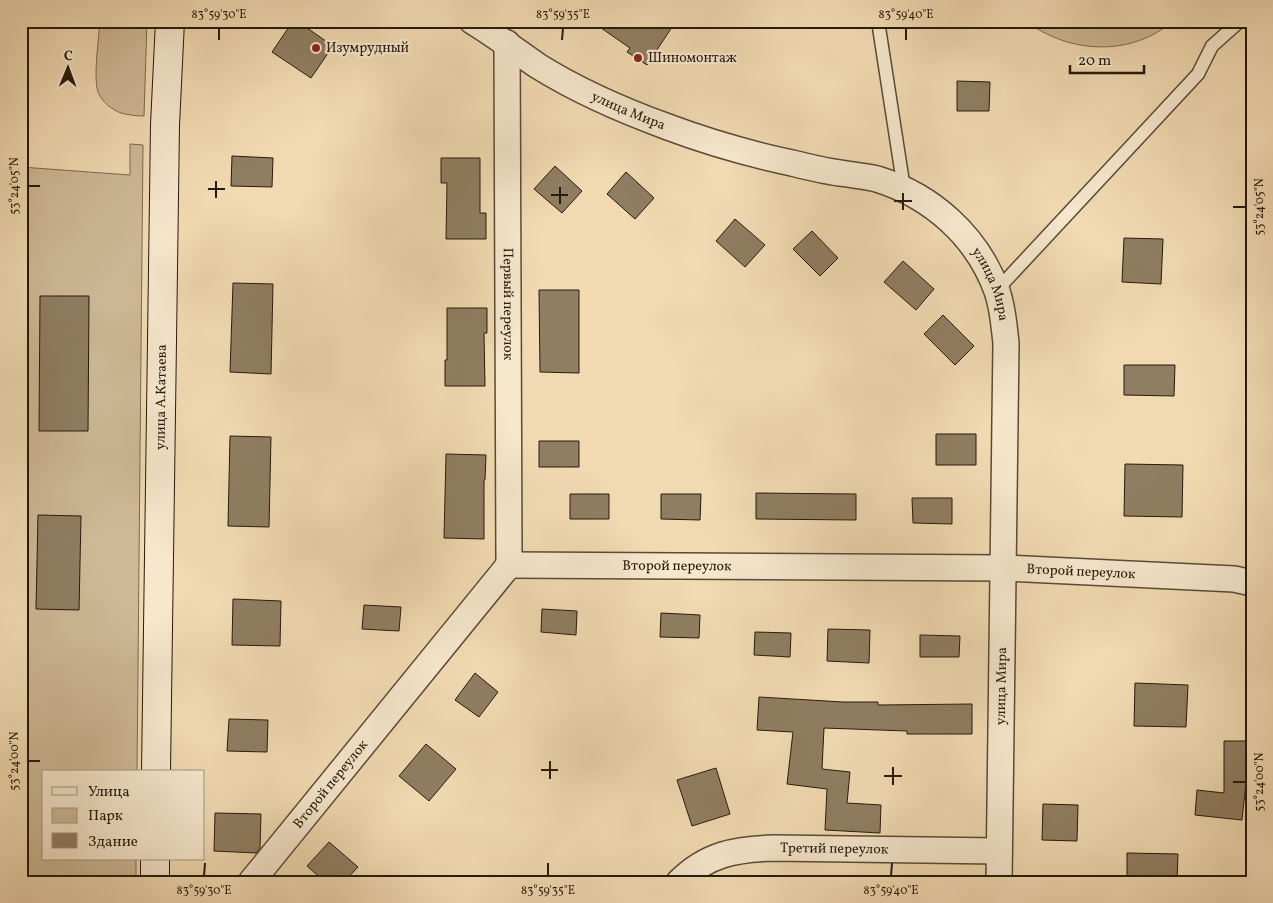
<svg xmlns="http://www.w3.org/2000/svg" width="1273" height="903" font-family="Vollkorn,serif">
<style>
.green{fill:#ceb996;stroke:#7a6a51}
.building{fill:#907e62;stroke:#261a0c}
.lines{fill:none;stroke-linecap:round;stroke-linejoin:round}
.lane-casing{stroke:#594a36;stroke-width:15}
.street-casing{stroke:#594a36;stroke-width:28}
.secondary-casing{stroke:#261a0c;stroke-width:30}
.lane{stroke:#f6e7cd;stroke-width:12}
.street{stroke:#f6e7cd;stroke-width:25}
.secondary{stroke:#f6e7cd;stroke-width:28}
.ticks{fill:none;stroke:#261a0c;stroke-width:2}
.poi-dot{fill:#8f2418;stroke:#f6e7cd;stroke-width:2}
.labels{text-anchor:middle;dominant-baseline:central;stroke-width:4.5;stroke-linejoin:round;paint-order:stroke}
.poi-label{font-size:14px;fill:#261a0c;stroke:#f6e7cd;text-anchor:start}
.street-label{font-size:14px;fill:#261a0c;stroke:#f6e7cd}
.neatline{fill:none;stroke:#261a0c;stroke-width:2}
.ticks-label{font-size:12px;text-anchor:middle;fill:#261a0c}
</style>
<rect width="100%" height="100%" fill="#f1dab2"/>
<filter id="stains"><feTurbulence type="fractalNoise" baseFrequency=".004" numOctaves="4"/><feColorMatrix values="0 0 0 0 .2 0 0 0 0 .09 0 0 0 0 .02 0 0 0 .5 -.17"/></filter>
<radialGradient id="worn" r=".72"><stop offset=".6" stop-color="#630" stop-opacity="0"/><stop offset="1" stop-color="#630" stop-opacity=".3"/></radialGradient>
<!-- green -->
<path class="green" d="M100,21h47l-3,95c-7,0 -16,-1 -23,-3 -10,-4 -19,-11 -23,-21 -5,-15 1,-54 2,-71z
M1026,21h147c-42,36 -104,33 -147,0z
M130,144l13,1 -6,627h-93v87h92v23h-115v-715l109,8z"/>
<!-- building -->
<path class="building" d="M293,21h4l36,25 -22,32 -39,-26z
M591,21h85l-29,44 -20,-13 3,-4z
M957,81l33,1 -1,29h-32z
M232,156l41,2 -1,29 -41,-1z
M441,158h39v55h6v26h-40l1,-56h-6z
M555,166l27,25 -20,22 -28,-24z
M626,172l28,26 -19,21 -28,-25z
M735,219l30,26 -20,22 -29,-26z
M812,231l26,27 -18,18 -27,-27z
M1124,238l39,1 -2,45 -39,-2z
M903,261l31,28 -18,21 -32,-28z
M233,283l40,1 -2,90 -41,-2z
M539,290h40v83l-39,-1z
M40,296h49l-1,135h-49z
M447,308h40v25h-3l1,53h-40v-26h2z
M943,315l31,31 -19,19 -31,-31z
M1124,365h51l-1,31 -50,-1z
M936,434h40v31h-40z
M230,436l41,1 -2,90 -41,-1z
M539,441h40v26h-40z
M446,454l40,1 -1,25h-1v59l-40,-1z
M1125,464l58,1 -1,52 -58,-1z
M756,493l100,1v26l-100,-1z
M570,494h39v25h-39z
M661,494h40l-1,26 -39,-1z
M912,498h40v26l-39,-1z
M38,515l43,1 -2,94 -43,-1z
M233,599l48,2 -1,45 -48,-1z
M364,605l37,2 -2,24 -37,-2z
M542,609l35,2 -1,24 -35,-3z
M661,613l39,2 -1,23 -39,-1z
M828,629l42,1 -1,33 -42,-2z
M755,632l36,1 -1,24 -36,-2z
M920,635l40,1 -1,21h-39z
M475,673l23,19 -19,25 -24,-17z
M1135,683l53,2 -2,42 -52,-1z
M759,697l84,5h35v3l94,-1v30h-65v-3l-83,-3 -2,41 28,3 -3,31 34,2 -1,28 -55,-3 2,-41 -40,-5 6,-52 -36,-2z
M229,719l39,1 -1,32 -40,-1z
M1224,741h25v14l-7,65 -47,-5 2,-25 27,3z
M426,744l30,25 -27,32 -30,-25z
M716,768l14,46 -38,12 -15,-46z
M1043,804l35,1 -1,36 -35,-1z
M215,813l46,1 -1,34 -4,5 -42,-2z
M329,842l29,25 -14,15h-19l-18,-16z
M1127,853l51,1 -1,28h-50z"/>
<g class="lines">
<defs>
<path id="lane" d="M878,21l26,168
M996,291l202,-217 14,-28 28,-25"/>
<g id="street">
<path id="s1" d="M472,21c23,14 44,30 66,45 40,25 86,45 130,61 40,15 82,27 124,36 16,4 32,8 48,10 12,2 25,3 37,6 55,17 100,57 120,112 6,17 7,35 9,52l-7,539"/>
<path id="s2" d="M507,43l2,522"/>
<path id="s3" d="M509,565l495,3 230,11 18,4"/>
<path id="s4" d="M251,882l258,-317"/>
<path id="s5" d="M679,882c28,-28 57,-33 95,-34l225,3"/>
</g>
<g id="secondary">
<path id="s6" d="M156,772l9,-647 5,-104"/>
<path d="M155,882v-23"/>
</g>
</defs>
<!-- lane casing -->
<use href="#lane" class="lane-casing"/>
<!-- street casing -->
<use href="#street" class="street-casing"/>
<!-- secondary casing -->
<use href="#secondary" class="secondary-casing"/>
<!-- lane -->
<use href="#lane" class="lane"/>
<!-- street -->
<use href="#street" class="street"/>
<!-- secondary -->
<use href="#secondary" class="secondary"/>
</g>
<!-- ticks -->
<path class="ticks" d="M219,40v-12M562,40l1,-12M906,40v-12M28,186h12M208,189h17M551,195h17M216,198v-17M894,201h18M560,204v-17M1233,207h13M903,210v-17M28,761h12M541,770h17M884,776h18M550,779v-18M1233,782h13M893,785v-18M204,876l1,-13M548,876v-13M891,876l1,-13"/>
<!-- markers -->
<g class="poi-dot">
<circle cx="316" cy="48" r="5"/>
<circle cx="638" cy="58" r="5"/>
</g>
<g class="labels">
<!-- poi labels -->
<g class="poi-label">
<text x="326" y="48">Изумрудный</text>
<text x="648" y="58">Шиномонтаж</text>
</g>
<!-- street labels -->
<g class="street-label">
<text stroke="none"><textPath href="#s1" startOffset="181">улица Мира</textPath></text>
<text stroke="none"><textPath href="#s1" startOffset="601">улица Мира</textPath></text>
<text stroke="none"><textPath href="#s2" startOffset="261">Первый переулок</textPath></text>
<text stroke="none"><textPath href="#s6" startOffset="375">улица А.Катаева</textPath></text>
<text stroke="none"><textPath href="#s3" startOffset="168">Второй переулок</textPath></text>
<text stroke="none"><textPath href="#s3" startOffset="572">Второй переулок</textPath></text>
<text transform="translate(1002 686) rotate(-89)">улица Мира</text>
<text stroke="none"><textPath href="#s4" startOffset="126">Второй переулок</textPath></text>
<text stroke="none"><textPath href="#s5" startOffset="164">Третий переулок</textPath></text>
</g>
</g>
<!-- margin -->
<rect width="1273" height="903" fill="none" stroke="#f1dab2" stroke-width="55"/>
<!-- legend -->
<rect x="42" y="770" width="162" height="90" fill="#f6e7cd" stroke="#a39580"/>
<rect x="52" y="787" width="25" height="8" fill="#f6e7cd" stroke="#a39580"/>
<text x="88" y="796" font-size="15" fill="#261a0c">Улица</text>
<rect x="52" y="808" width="25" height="15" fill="#ceb996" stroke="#a39580"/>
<text x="88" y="820" font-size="15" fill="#261a0c">Парк</text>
<rect x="52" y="833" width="25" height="15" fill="#907e62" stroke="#a39580"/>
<text x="88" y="846" font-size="15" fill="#261a0c">Здание</text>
<!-- north arrow -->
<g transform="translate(68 68) rotate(1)" stroke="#f6e7cd" stroke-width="4" paint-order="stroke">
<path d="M0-4L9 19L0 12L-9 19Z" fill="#261a0c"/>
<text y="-8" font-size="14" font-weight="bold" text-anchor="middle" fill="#261a0c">С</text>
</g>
<!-- scale -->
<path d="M1070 65v8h74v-8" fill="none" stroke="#261a0c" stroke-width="2.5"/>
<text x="1078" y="65" font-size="15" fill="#261a0c" stroke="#f6e7cd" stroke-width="4" paint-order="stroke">20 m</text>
<rect x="28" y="28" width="1218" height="848" class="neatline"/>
<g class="ticks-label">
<text x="219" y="18">83°59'30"E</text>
<text x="563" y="18">83°59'35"E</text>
<text x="906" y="18">83°59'40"E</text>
<text transform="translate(14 186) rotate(-90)" y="4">53°24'05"N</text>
<text transform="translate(1259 207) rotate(-90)" y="4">53°24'05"N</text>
<text transform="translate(14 761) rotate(-90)" y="4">53°24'00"N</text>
<text transform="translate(1259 782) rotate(-90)" y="4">53°24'00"N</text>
<text x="204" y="894">83°59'30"E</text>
<text x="548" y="894">83°59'35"E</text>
<text x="891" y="894">83°59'40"E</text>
</g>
<rect width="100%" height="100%" filter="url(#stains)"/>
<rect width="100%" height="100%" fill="url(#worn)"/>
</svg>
